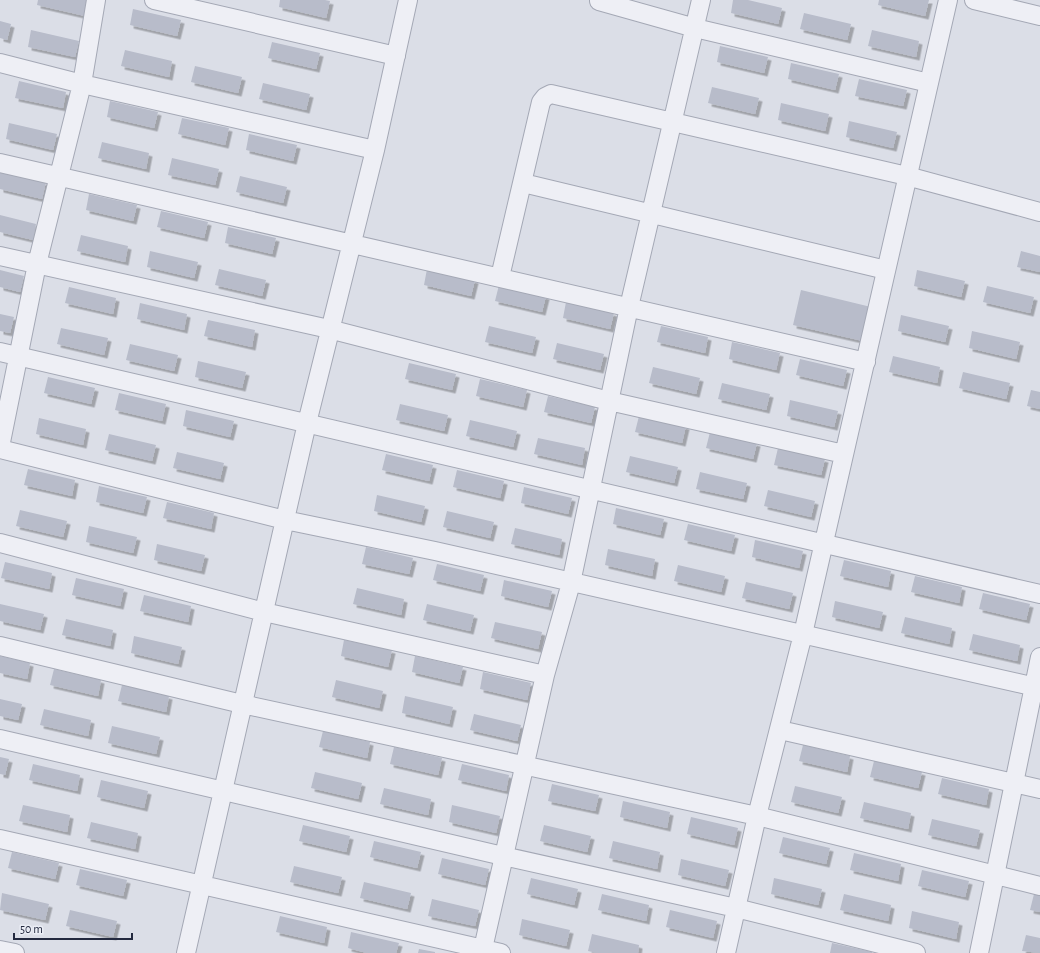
<svg xmlns="http://www.w3.org/2000/svg" width="1040" height="953" font-family="'Alegreya Sans',sans-serif">
<style>
.building{fill:#b8bcca;filter:url(#shadow)}
.lines{fill:none;stroke-linecap:round;stroke-linejoin:round}
.minor-casing{stroke:#a4a8b5;stroke-width:20}
.minor{stroke:#eeeff5;stroke-width:18}
</style>
<defs>
<filter id="shadow"><feDropShadow dx="3.5" dy="3.5" stdDeviation="0" flood-color="#0004"/></filter>
</defs>
<rect width="100%" height="100%" fill="#dbdee7"/>
<!-- building -->
<path class="building" d="M38,0h50l-3,16 -48,-11z
M280,0h45l5,1 -4,17 -47,-11z
M733,0h15l34,8 -4,16 -47,-11z
M879,0h50l-4,16 -47,-11z
M133,9l48,11 -4,16 -47,-11z
M804,13l47,11 -4,16 -47,-11z
M0,21l11,3 -4,16 -7,-2z
M31,30l48,11 -4,16 -47,-10z
M872,30l47,11 -3,16 -48,-11z
M272,42l48,11 -4,16 -48,-11z
M720,46l48,11 -4,16 -47,-11z
M125,50l47,11 -3,16 -48,-11z
M791,63l48,11 -4,16 -47,-11z
M195,66l47,11 -4,16 -47,-11z
M859,79l48,11 -4,16 -48,-10z
M19,81l47,11 -3,16 -48,-10z
M263,83l47,11 -4,16 -47,-11z
M712,87l47,11 -4,16 -47,-11z
M110,101l48,11 -4,16 -47,-11z
M781,103l48,11 -4,17 -47,-11z
M182,118l47,10 -4,17 -47,-11z
M849,121l48,11 -4,16 -47,-11z
M9,123l48,11 -4,16 -47,-11z
M249,134l48,11 -4,16 -47,-11z
M102,142l47,11 -3,16 -48,-11z
M172,158l47,11 -4,16 -47,-10z
M0,172l46,10 -4,17 -42,-10z
M240,176l47,11 -4,16 -47,-11z
M89,194l48,11 -4,16 -47,-11z
M161,211l47,11 -4,16 -47,-11z
M0,215l36,9 -3,16 -33,-8z
M228,227l48,11 -4,16 -47,-11z
M81,235l47,11 -3,16 -48,-11z
M150,251l48,11 -4,16 -47,-11z
M1021,251l19,5v16l-23,-5z
M219,269l47,11 -4,16 -47,-11z
M427,269l48,11 -4,16 -47,-11z
M0,270l24,6 -4,16 -20,-5z
M917,270l48,11 -4,16 -47,-11z
M499,285l47,11 -4,16 -47,-11z
M987,286l47,11 -4,16 -47,-11z
M69,287l47,11 -3,16 -48,-11z
M801,290l70,17 -8,34 -70,-16z
M566,302l48,11 -4,16 -47,-11z
M140,303l47,11 -3,16 -47,-11z
M0,314l14,3 -4,16 -10,-2z
M901,315l48,11 -4,16 -47,-11z
M208,320l47,10 -3,17 -48,-11z
M489,326l47,11 -4,16 -47,-11z
M661,326l47,11 -3,16 -48,-11z
M61,328l47,10 -4,17 -47,-11z
M972,331l48,11 -4,17 -47,-11z
M732,342l48,11 -4,17 -47,-11z
M557,343l47,11 -4,16 -47,-11z
M130,344l48,11 -4,16 -48,-11z
M893,356l47,11 -3,16 -48,-11z
M800,359l47,11 -4,16 -47,-11z
M198,361l48,11 -4,16 -47,-11z
M409,363l47,11 -4,16 -47,-11z
M653,367l47,11 -4,16 -47,-11z
M963,372l47,11 -4,16 -47,-11z
M48,377l47,11 -4,16 -47,-11z
M480,379l47,11 -4,17 -47,-11z
M722,383l48,11 -4,16 -48,-11z
M1031,390l9,2v17l-13,-3z
M119,393l47,11 -4,17 -47,-11z
M548,396l47,11 -4,16 -47,-11z
M790,400l48,11 -4,16 -47,-11z
M400,404l48,11 -4,16 -48,-11z
M186,410l48,11 -4,16 -47,-11z
M639,416l47,10 -4,17 -47,-11z
M39,418l47,11 -3,16 -47,-11z
M470,420l47,11 -4,16 -47,-11z
M710,432l47,11 -4,16 -47,-11z
M109,434l47,11 -4,16 -47,-11z
M538,438l47,10 -3,17 -48,-11z
M778,448l47,11 -4,16 -47,-10z
M177,452l47,11 -4,16 -47,-11z
M386,454l47,11 -4,16 -47,-11z
M630,456l48,11 -4,16 -48,-11z
M28,469l47,11 -3,16 -48,-11z
M457,470l47,11 -4,17 -47,-11z
M700,472l47,11 -4,16 -47,-10z
M99,486l48,11 -4,16 -47,-11z
M524,487l48,11 -4,16 -47,-11z
M768,490l47,11 -4,16 -47,-11z
M377,495l48,11 -4,16 -47,-11z
M167,502l47,11 -3,16 -48,-11z
M616,508l48,11 -4,16 -47,-11z
M20,510l47,11 -4,16 -47,-11z
M447,511l47,11 -4,16 -47,-11z
M688,524l47,11 -4,16 -47,-11z
M89,526l48,11 -4,16 -47,-11z
M515,528l47,11 -3,16 -48,-11z
M755,540l48,11 -4,17 -47,-11z
M157,544l48,11 -4,16 -47,-11z
M366,547l47,11 -4,16 -47,-10z
M608,549l47,10 -3,17 -47,-11z
M844,560l47,11 -3,16 -48,-11z
M5,562l47,11 -3,16 -48,-11z
M437,564l47,11 -4,16 -47,-11z
M678,565l47,11 -4,16 -47,-11z
M915,576l47,11 -3,16 -48,-11z
M76,578l48,11 -4,17 -48,-11z
M504,580l48,11 -4,16 -47,-11z
M746,582l47,11 -4,16 -47,-11z
M357,588l47,11 -3,16 -48,-11z
M983,593l47,11 -4,16 -47,-11z
M144,595l47,11 -3,16 -48,-11z
M835,601l48,11 -4,16 -47,-11z
M0,604l44,10 -4,16 -40,-9z
M427,604l47,11 -4,16 -47,-11z
M905,617l47,11 -3,16 -48,-11z
M66,619l47,11 -3,16 -48,-11z
M495,622l47,10 -4,17 -47,-11z
M973,634l47,11 -3,16 -48,-11z
M134,636l48,11 -4,17 -47,-11z
M344,640l48,10 -4,17 -47,-11z
M0,656l30,7 -3,16 -27,-6z
M415,656l48,11 -4,16 -47,-11z
M54,669l47,11 -3,16 -48,-11z
M483,672l48,11 -4,17 -47,-11z
M336,680l47,11 -4,17 -47,-11z
M122,685l47,11 -3,16 -48,-11z
M405,696l48,11 -4,17 -47,-11z
M0,699l22,5 -4,16 -18,-4z
M44,709l47,11 -3,16 -48,-11z
M474,714l47,11 -4,16 -47,-11z
M112,726l48,11 -4,17 -48,-11z
M323,731l47,11 -3,16 -48,-11z
M803,745l47,11 -3,16 -48,-11z
M394,747l48,11 -4,17 -48,-11z
M0,757l9,2 -4,16 -5,-1z
M874,761l48,11 -4,16 -48,-11z
M33,764l47,11 -3,16 -48,-11z
M462,764l47,11 -3,16 -48,-11z
M315,772l47,11 -4,16 -47,-11z
M942,778l47,11 -3,16 -48,-11z
M101,780l47,11 -4,17 -47,-11z
M552,784l47,11 -4,16 -47,-10z
M795,786l47,11 -4,16 -47,-11z
M384,788l47,11 -3,16 -48,-11z
M623,801l47,11 -3,16 -47,-11z
M864,802l47,11 -3,16 -48,-11z
M23,805l47,10 -3,17 -48,-11z
M452,805l48,11 -4,17 -47,-11z
M691,817l47,11 -4,17 -47,-11z
M932,819l48,11 -4,16 -48,-11z
M91,822l47,11 -3,16 -48,-11z
M303,825l47,11 -4,16 -47,-11z
M544,825l47,11 -4,16 -47,-11z
M783,837l47,11 -4,16 -47,-11z
M374,841l47,11 -4,16 -47,-11z
M613,841l47,11 -3,17 -48,-11z
M12,852l47,11 -4,16 -47,-11z
M854,853l47,11 -3,17 -48,-11z
M442,858l47,11 -4,16 -47,-11z
M681,859l48,11 -4,16 -47,-11z
M294,866l48,11 -4,16 -48,-11z
M80,869l47,11 -4,16 -47,-11z
M922,870l47,11 -4,16 -47,-11z
M531,878l47,11 -4,16 -47,-11z
M774,878l48,11 -4,16 -47,-11z
M364,882l47,11 -4,16 -47,-11z
M2,893l47,11 -4,16 -45,-10z
M602,894l47,11 -3,16 -48,-11z
M844,894l47,11 -3,16 -48,-11z
M1034,894l6,1v17l-10,-2z
M432,899l47,11 -4,16 -47,-10z
M70,910l47,11 -4,16 -47,-11z
M670,910l47,11 -4,17 -47,-11z
M912,911l47,11 -3,17 -47,-11z
M280,916l47,11 -3,16 -48,-11z
M522,919l48,11 -4,16 -47,-11z
M351,932l48,11 -3,10h-29l-19,-5z
M592,934l47,11 -1,8h-41l-9,-2z
M1026,935l14,3v15l-18,-2z
M832,943l40,9v1h-42z
M419,949l16,3v1h-17z"/>
<g class="lines">
<defs>
<path id="minor" d="M154,0l242,56
M974,0l66,16
M599,1l96,27 234,55
M0,63l82,21 293,66
M0,163l866,199
M523,183l363,87
M0,256l329,73 280,72 235,53
M500,277l41,-175 4,-5 6,-3 356,82 133,36
M0,352l1040,242
M0,447l37,-183 45,-180 14,-84
M0,449l285,71 150,31 605,137
M0,543l264,69 281,63
M0,646l242,58 515,112 283,70
M780,730l260,59
M0,739l503,117 233,52 180,45
M0,839l501,114
M0,950l15,3
M186,953l121,-530 68,-273 33,-150
M482,953l63,-278 26,-92 58,-276 72,-307
M726,953l31,-137 46,-182 145,-634
M979,953l61,-296"/>
</defs>
<!-- minor casing -->
<use href="#minor" class="minor-casing"/>
<!-- minor -->
<use href="#minor" class="minor"/>
</g>
<!-- scale -->
<path d="M14 933v6h118v-6" fill="none" stroke="#23293f" stroke-width="2"/>
<text x="20" y="933" font-size="12" fill="#23293f" stroke="#eaedf5" stroke-width="3" paint-order="stroke">50 m</text>
</svg>
